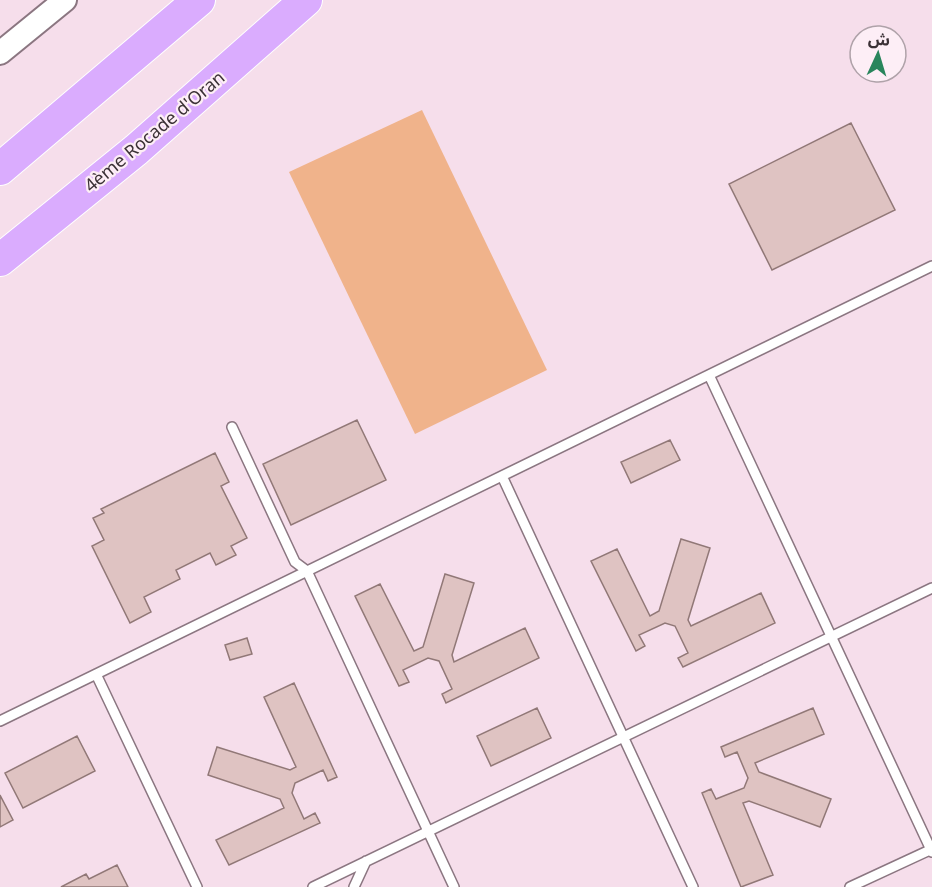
<svg xmlns="http://www.w3.org/2000/svg" width="932" height="887" font-family="'Noto Sans','Noto Sans Arabic',sans-serif">
<style>
.green{fill:#f0b38b}
.building{fill:#dfc3c2;stroke:#917877;stroke-width:1.5}
.lines{fill:none;stroke-linecap:round;stroke-linejoin:round}
.service-casing{stroke:#8b7681;stroke-width:12}
.tertiary-casing{stroke:#8b7681;stroke-width:26}
.motorway-casing{stroke:#fff;stroke-width:34}
.service{stroke:#fff;stroke-width:9}
.tertiary{stroke:#fff;stroke-width:22}
.motorway{stroke:#daacfe;stroke-width:32}
.labels{text-anchor:middle;dominant-baseline:central;stroke-width:4.5;stroke-linejoin:round;paint-order:stroke}
.street-label{font-size:18px;fill:#3b3136;stroke:#fdeef6}
</style>
<rect width="100%" height="100%" fill="#f6deeb"/>
<!-- green -->
<path class="green" d="M422,110l125,260 -132,64 -126,-262z"/>
<!-- building -->
<path class="building" d="M851,123l44,87 -123,60 -43,-86z
M357,420l29,60 -95,45 -28,-61z
M670,440l10,20 -49,23 -10,-21z
M215,453l14,29 -8,4 26,52 -16,8 5,9 -20,10 -6,-12 -34,17 4,9 -36,18 7,15 -21,11 -38,-77 12,-6 -11,-22 11,-5 -3,-4z
M681,539l29,9 -22,72 3,6 70,-33 14,30 -92,44 -5,-9 10,-5 -13,-27 -10,-3 -26,12 6,11 -9,5 -45,-90 26,-12 33,67 9,-5z
M445,574l29,9 -22,72 2,7 71,-34 14,30 -93,45 -4,-9 10,-5 -13,-28 -11,-3 -25,12 6,12 -10,4 -44,-90 25,-12 34,67 9,-4z
M247,638l5,16 -22,6 -5,-15z
M294,683l43,94 -9,4 -5,-11 -28,13 -3,10 12,26 11,-6 5,10 -91,42 -13,-25 68,-32 -4,-9 -72,-24 9,-28 73,23 6,-3 -32,-70z
M537,708l14,30 -60,28 -14,-30z
M813,708l11,26 -69,29 4,9 72,27 -11,28 -71,-26 -6,2 30,72 -32,12 -39,-94 9,-4 5,10 28,-11 4,-10 -11,-26 -12,5 -4,-10z
M77,736l18,35 -72,37 -18,-35z
M0,795l13,25 -13,7z
M117,865l11,22h-67l25,-13 3,5z"/>
<g class="lines">
<defs>
<path id="service" d="M709,375l223,477
M232,427l63,135 12,9 147,316
M502,476l191,411
M96,674l101,213
M0,721l932,-455
M313,887l619,-299
M354,887l12,-26
M850,887l82,-38"/>
<path id="tertiary" d="M0,53l65,-53"/>
<path id="motorway" d="M0,169l199,-169
M0,260l136,-110 170,-150"/>
</defs>
<!-- service casing -->
<use href="#service" class="service-casing"/>
<!-- tertiary casing -->
<use href="#tertiary" class="tertiary-casing"/>
<!-- motorway casing -->
<use href="#motorway" class="motorway-casing"/>
<!-- service -->
<use href="#service" class="service"/>
<!-- tertiary -->
<use href="#tertiary" class="tertiary"/>
<!-- motorway -->
<use href="#motorway" class="motorway"/>
</g>
<g class="labels">
<!-- street labels -->
<g class="street-label">
<text transform="translate(154 131) rotate(-40)">4ème Rocade d'Oran</text>
</g>
</g>
<!-- north arrow -->
<g transform="translate(878 54) rotate(4)"><circle r="28" fill="#fdeef6" stroke="#afa2a9" stroke-width="1.5"/>
<path d="M0-4.5L10 22L0 15L-10 22Z" fill="#29855c"/>
<text y="-9" font-size="16" font-weight="bold" text-anchor="middle" fill="#3b3136">ش</text>
</g>
</svg>
